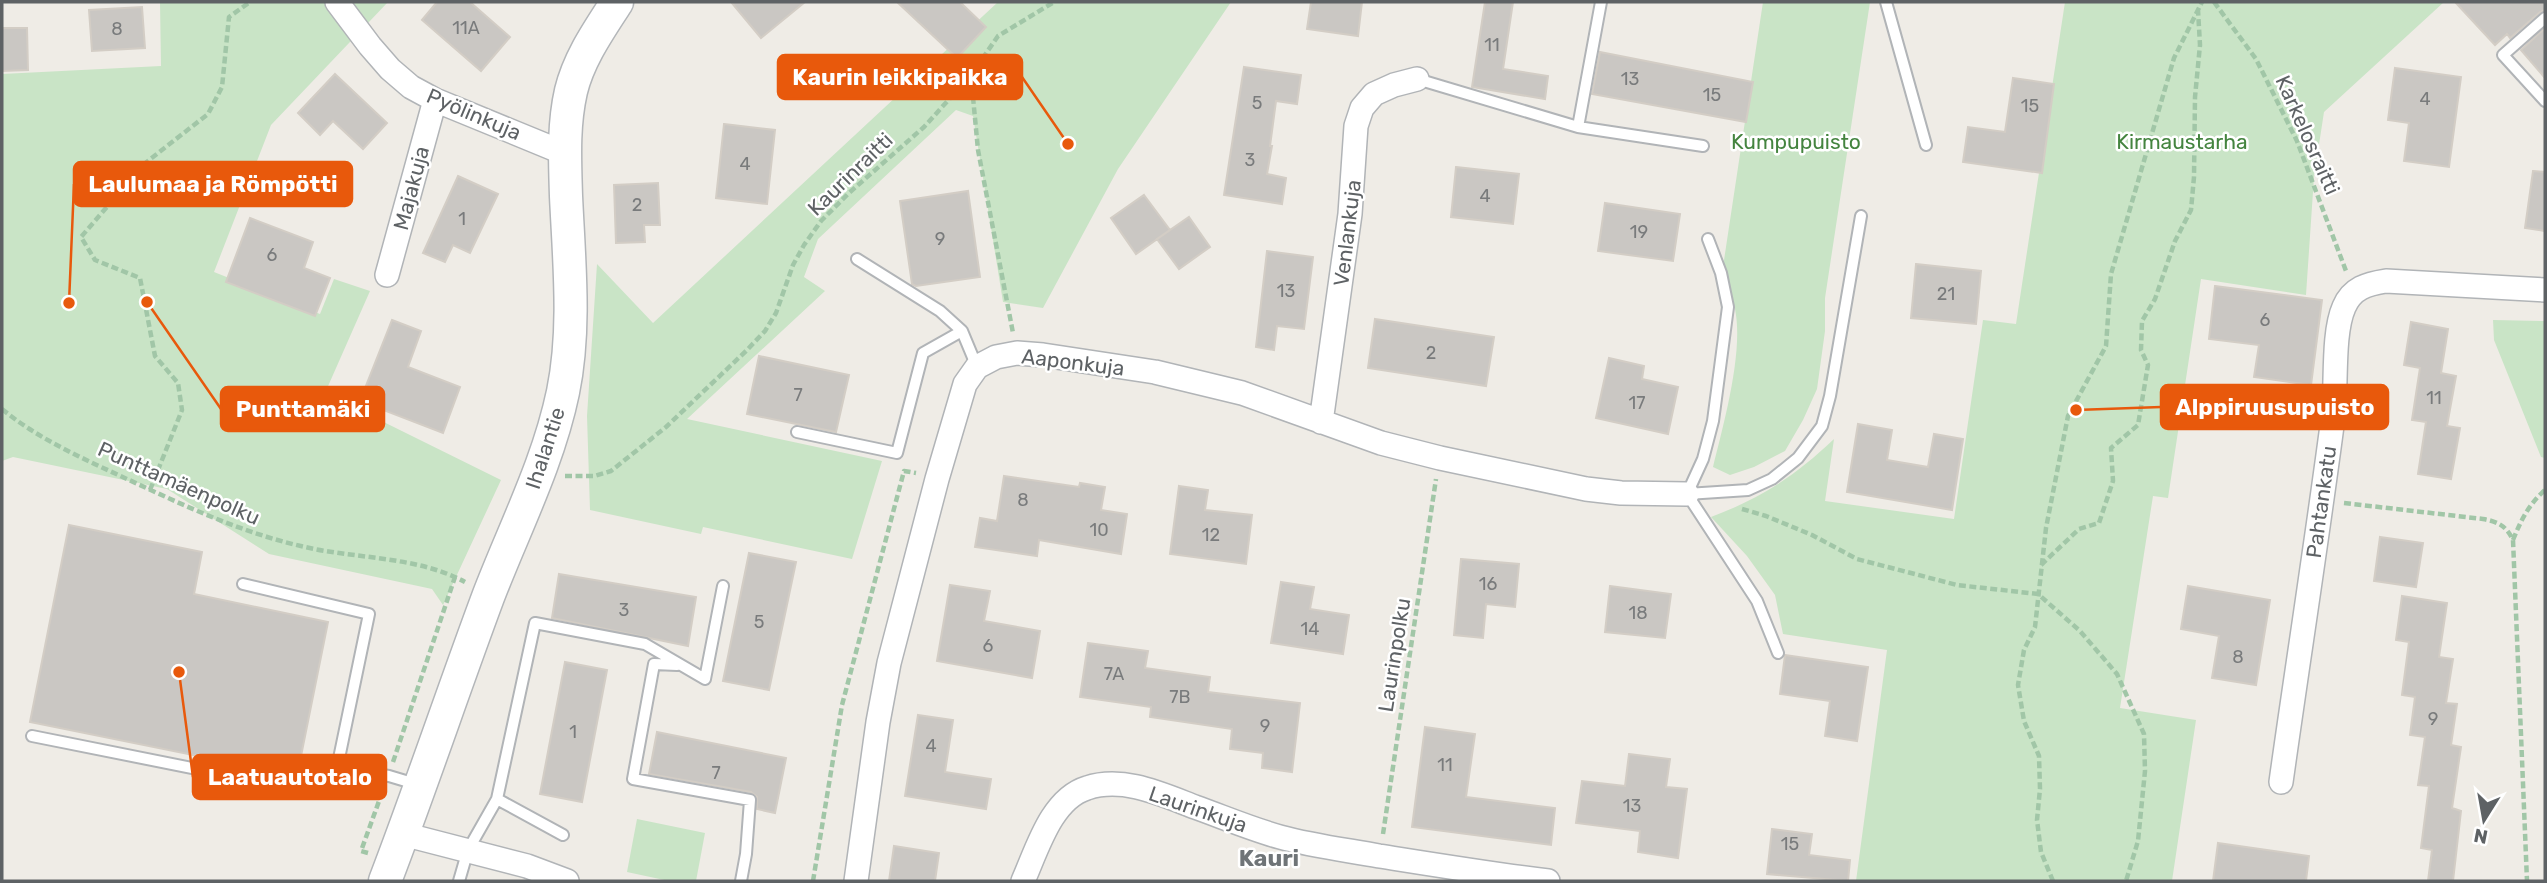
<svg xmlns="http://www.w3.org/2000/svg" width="2547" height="883" font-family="Rubik,sans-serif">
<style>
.green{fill:#c9e4c6}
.building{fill:#cac7c3;stroke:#d3cdc5;stroke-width:2}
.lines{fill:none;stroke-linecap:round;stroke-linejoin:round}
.lane-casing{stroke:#b1b4b7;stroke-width:14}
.street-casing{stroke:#b1b4b7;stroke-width:26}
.secondary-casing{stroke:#b3b6b9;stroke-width:35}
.path{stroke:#a1c6a7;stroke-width:4.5;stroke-dasharray:7 3.5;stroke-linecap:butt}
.lane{stroke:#fff;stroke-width:10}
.street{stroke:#fff;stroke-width:23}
.secondary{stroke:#fff;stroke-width:32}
.labels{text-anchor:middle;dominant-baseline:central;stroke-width:5;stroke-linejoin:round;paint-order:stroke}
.number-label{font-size:18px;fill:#797b7c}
.street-label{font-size:21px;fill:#5e6265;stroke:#fff}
.park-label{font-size:21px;fill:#44843f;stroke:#fff}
.neighbourhood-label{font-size:23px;font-weight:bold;fill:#6f7477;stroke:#fff}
.leader{fill:none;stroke:#e8590c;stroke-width:2.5}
.callout-dot{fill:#e8590c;stroke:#fff;stroke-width:2.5}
.callout{fill:#e8590c;stroke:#e8590c;stroke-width:2.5}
.callout-label{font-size:23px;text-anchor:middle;font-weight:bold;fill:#fff}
</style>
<rect width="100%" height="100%" fill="#efece6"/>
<!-- green -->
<path class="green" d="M160,2h228l-117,123 -57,147 106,42 14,-35 36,12 -45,102 176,87 -58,125 -11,-16 -163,-35 -102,-65 -154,-32 -11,4v-387l159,-8z
M998,2h233l-113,167 -75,139 -40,-6 -30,-186 -17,-6 -138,129 -14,38 21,14 -138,128 195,42 -30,98 -149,-32 -2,7 -111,-24 -3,-94 10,-152 56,59z
M1763,2h107l-45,296v33l-8,58 -14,31 -18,31 -31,16 -24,8 -17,-8c10,-41 35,-128 19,-168 -3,-6 -7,-13 -11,-19z
M2065,2h379l-120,110 -10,65 -8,118 -105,-16 -33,219 -15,-2 -33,212 76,12 -24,161h-316l31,-231 -104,-16 -8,-39 -28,-39 -36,-39c50,-19 83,-40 123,-78l-9,62 129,18 29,-199 33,4z
M2493,320l52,1v137l-4,-1 -47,-117z
M637,819l68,14 -9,48h-27l-42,-9z"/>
<!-- building -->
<path class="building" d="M437,2h33l40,35 -29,34 -59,-51z
M731,2h74l-44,36z
M897,2h63l26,25 -29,31z
M1311,2h51l-4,34 -51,-7z
M1485,2h28l-10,67 45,7 -3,23 -73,-12z
M2455,2h90v8l-5,2 -30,26 -3,-4 -12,11z
M142,7l3,41 -53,3 -3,-41z
M2,28h25l1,42 -26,1z
M2545,28v50l-24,-28z
M1600,52l153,30 -7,40 -154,-28z
M1244,67l57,8 -4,29 -21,-3 -6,45h2l-5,28 19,4 -4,26 -58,-9z
M2395,68l66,9 -12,90 -45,-6 5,-38 -21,-3z
M335,74l52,49 -24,26 -30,-28 -13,14 -22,-22z
M2013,78l41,6 -12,89 -79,-11 5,-35 37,5z
M724,124l51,6 -8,74 -51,-6z
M1456,167l63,7 -6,50 -62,-7z
M2533,171l12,1v59l-20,-3z
M458,176l40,18 -28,59 -17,-8 -8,17 -22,-9z
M658,183l2,42h-16l1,17 -29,1 -2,-58z
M968,191l12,86 -64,9 -4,-2 -12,-83z
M1144,195l26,35 -34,24 -25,-36z
M1605,203l75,11 -7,47 -75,-10z
M1189,217l21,30 -31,22 -22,-30z
M250,218l63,24 -9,26 26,10 -15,38 -89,-34z
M1267,251l46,6 -9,72 -27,-3 -3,24 -18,-3z
M1916,264l65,7 -5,53 -65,-6z
M2215,286l107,14 -11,85 -57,-8 5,-32 -50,-6z
M1375,319l119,18 -8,49 -118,-18z
M392,320l29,11 -13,36 52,20 -17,46 -83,-32z
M2411,322l37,7 -7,44 15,3 -9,50 13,2 -9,51 -33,-5 8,-52 -14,-2 8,-52 -16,-3z
M759,356l90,19 -13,57 -89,-18z
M1609,358l35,8 -2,13 36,8 -10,47 -72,-16z
M1858,424l34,6 -5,30 41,7 6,-33 29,5 -11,71 -105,-18z
M1004,476l75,11 1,-4 25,4 -4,23 26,4 -6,40 -82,-14 -2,16 -62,-9 5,-29 17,3z
M1179,486l29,4 -3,20 47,5 -6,49 -76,-10z
M69,525l133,27 -8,42 134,28 -31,154 -267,-54z
M2380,537l43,6 -7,44 -42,-6z
M749,553l47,9 -27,128 -46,-9z
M1461,559l58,5 -4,43 -29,-3 -3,34 -29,-3z
M559,574l137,23 -8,49 -136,-28z
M1281,582l33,5 -4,22 39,6 -6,39 -72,-11z
M950,585l40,6 -6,30 56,10 -8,47 -95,-17z
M1610,586l61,8 -6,44 -60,-6z
M2188,586l82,14 -14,85 -44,-7 7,-42 -38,-7z
M2402,596l45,7 -8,54 14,2 -7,44 11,1 -6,41 10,2 -9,61 9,3 -8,70h-25l4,-31 -11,-2 8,-62 -11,-1 7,-48 -15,-2 5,-38 -13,-2 7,-53 -13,-2z
M1088,643l60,8 -3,17 65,9 -2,15 92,11 -8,69 -30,-4 1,-15 -33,-4 2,-20 -82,-12 1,-10 -71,-10z
M1785,655l83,12 -11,74 -32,-5 5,-35 -50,-7z
M565,662l42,8 -25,132 -42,-8z
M918,715l35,5 -8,52 46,7 -5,30 -81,-13z
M1425,727l50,7 -9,63 89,11 -4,37 -139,-18z
M657,732l129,26 -11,55 -18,-4v-12l-6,-5 -102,-18z
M1629,754l41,5 -4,28 21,2 -9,69 -40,-6 2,-21 -64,-8 6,-42 43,5z
M1772,829l40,5 -3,21 41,5 -2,21 -81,-7z
M2218,843l91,13 -3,25h-93z
M894,846l45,7 -4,28h-46z"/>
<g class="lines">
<defs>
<path id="lane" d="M1886,2l40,143
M2545,18l-42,37 42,46
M1417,79l161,48 125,19
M1578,127l23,-125
M857,259l83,52 22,20
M797,432l100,21 26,-100 39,-22 15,36
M1687,494l61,-4 24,-11 26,-21 24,-32 8,-30 31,-180
M1687,494l16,-35 10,-38 15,-114 -7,-34 -13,-34
M1687,494l70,107 21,52
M243,584l126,30 -32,154
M677,665l-23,-1 -21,115 117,21 -4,54 -5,27
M32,736l270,54 35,-22 52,8 30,9
M497,799l66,36
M459,881l9,-31 29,-51 38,-176 110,21 60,35 18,-93"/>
<path id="street" d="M337,2l33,44 20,23 21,18 24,13 129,53
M387,275l48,-175
M1321,422l29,-208 6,-88 6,-18 12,-14 20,-9 23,-6
M2281,782c17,-121 36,-242 52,-364 4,-31 -1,-84 11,-111 8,-19 23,-23 42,-26l159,9
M403,834l124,32 40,15
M856,881l22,-159 11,-59 48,-184 28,-95 12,-17 19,-10 21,-4 26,2 112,17 87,21 139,50 59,15 146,31 35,4 66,1
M1023,881c14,-31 28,-82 64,-93 36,-12 74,6 108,19 28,10 56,22 85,30 33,9 66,13 99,19 57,9 112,18 169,25"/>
<path id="secondary" d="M385,881c36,-94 68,-190 103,-284 26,-68 60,-133 75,-205 13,-63 6,-131 3,-196 -1,-35 -3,-70 5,-105 8,-33 28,-61 46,-89"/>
</defs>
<!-- lane casing -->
<use href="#lane" class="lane-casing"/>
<!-- street casing -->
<use href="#street" class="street-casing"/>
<!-- secondary casing -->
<use href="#secondary" class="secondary-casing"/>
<!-- path -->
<path class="path" d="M2214,2l42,57 41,82 49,130
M971,76l7,74 35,183
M2,409c36,30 82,50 125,70 58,27 115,54 178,68 52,12 112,9 160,35
M565,476h29l17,-5 55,-44 80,-76 19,-20 11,-18 17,-48 11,-20 17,-24 28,-28 75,-66 47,-52 27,-39 56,-34
M150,490l32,-80 -4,-27 -23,-27 -15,-78 -45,-18 -14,-23 63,-73 64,-50 14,-27 7,-70 21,-15
M2344,503l139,16c16,3 23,7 30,21l14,341
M1742,509l24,7 46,19 45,24 100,26 81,9 42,37 37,43 27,60 1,37 -7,70 -12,40
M2513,540c8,-20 16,-36 32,-50
M2041,565l38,-36 20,-6 14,-42 -2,-33 27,-23 10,-60 -7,-15 1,-29 13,-22 20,-58 16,-31 3,-33 1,-80 5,-52 -2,-35
M393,762l62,-185
M1383,834l53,-355
M368,853l-7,-2 22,-61
M813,881l29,-176 62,-234 12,2
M2053,881l-12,-29 -4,-32 3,-31 -1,-33 -15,-35 -6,-36 6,-35 11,-23 11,-99 22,-112 38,-70 5,-72 63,-216 28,-56"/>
<!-- lane -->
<use href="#lane" class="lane"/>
<!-- street -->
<use href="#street" class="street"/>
<!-- secondary -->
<use href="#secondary" class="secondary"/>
</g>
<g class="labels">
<!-- number labels -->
<g class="number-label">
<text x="466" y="28">11A</text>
<text x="117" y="29">8</text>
<text x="1492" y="45">11</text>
<text x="1630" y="79">13</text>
<text x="1712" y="95">15</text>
<text x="2425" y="99">4</text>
<text x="1257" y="103">5</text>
<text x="2030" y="106">15</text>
<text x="1250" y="160">3</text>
<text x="745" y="164">4</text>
<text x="1485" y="196">4</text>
<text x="637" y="205">2</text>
<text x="462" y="219">1</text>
<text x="1639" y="232">19</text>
<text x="940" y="239">9</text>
<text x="272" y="255">6</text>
<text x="1286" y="291">13</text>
<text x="1946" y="294">21</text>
<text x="2265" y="320">6</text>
<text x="1431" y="353">2</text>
<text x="798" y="395">7</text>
<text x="2434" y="398">11</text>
<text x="1637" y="403">17</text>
<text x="1023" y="500">8</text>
<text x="1099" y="530">10</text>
<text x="1211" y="535">12</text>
<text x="1488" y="584">16</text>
<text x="624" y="610">3</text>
<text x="1638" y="613">18</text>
<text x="759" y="622">5</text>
<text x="1310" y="629">14</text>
<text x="988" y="646">6</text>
<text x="2238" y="657">8</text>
<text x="1114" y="674">7A</text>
<text x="1180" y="697">7B</text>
<text x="2433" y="719">9</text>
<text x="1265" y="726">9</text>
<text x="573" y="732">1</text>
<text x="931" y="746">4</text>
<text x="1445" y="765">11</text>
<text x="716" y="773">7</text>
<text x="1632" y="806">13</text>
<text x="1790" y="844">15</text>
</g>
<!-- street labels -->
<g class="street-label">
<text transform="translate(474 114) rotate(23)">Pyölinkuja</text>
<text transform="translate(2308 135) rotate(66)">Karkelosraitti</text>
<text transform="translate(850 174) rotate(-44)">Kaurinraitti</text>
<text transform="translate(411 188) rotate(-75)">Majakuja</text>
<text transform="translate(1347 233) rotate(-83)">Venlankuja</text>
<text transform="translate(1073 362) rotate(7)">Aaponkuja</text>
<text transform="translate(545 448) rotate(-72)">Ihalantie</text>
<text transform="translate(179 483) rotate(24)">Punttamäenpolku</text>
<text transform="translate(2321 502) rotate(-82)">Pahtankatu</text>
<text transform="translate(1394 655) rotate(-81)">Laurinpolku</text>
<text transform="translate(1198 809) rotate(19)">Laurinkuja</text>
</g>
<!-- park labels -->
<g class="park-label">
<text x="1796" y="141">Kumpupuisto</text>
<text x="2182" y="141">Kirmaustarha</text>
</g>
<!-- neighbourhood labels -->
<g class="neighbourhood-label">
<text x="1269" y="858">Kauri</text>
</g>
</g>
<!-- callouts -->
<path class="leader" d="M1068 144L1022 77M69 303L74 184M2076 410L2161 407M147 302L221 409M179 672L193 777"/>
<g class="callout-dot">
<circle cx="1068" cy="144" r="7"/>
<circle cx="69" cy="303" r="7"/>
<circle cx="2076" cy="410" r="7"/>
<circle cx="147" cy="302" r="7"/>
<circle cx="179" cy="672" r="7"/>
</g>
<g class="callout">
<rect x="778" y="55" width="244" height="44" rx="7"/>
<rect x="74" y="162" width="278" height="44" rx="7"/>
<rect x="2161" y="385" width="227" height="44" rx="7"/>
<rect x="221" y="387" width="163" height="44" rx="7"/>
<rect x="193" y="755" width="193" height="44" rx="7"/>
</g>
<g class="callout-label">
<text x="900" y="85">Kaurin leikkipaikka</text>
<text x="213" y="192">Laulumaa ja Römpötti</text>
<text x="2275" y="415">Alppiruusupuisto</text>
<text x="303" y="417">Punttamäki</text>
<text x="290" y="785">Laatuautotalo</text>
</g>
<!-- border -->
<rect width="2547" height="883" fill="none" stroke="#5e6265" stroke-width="7"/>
<!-- north arrow -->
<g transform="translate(2484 820) rotate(191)" stroke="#ffffff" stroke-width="5" paint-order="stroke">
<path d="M0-5L12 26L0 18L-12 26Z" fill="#5e6265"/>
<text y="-10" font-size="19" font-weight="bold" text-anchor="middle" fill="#5e6265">N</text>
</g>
</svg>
